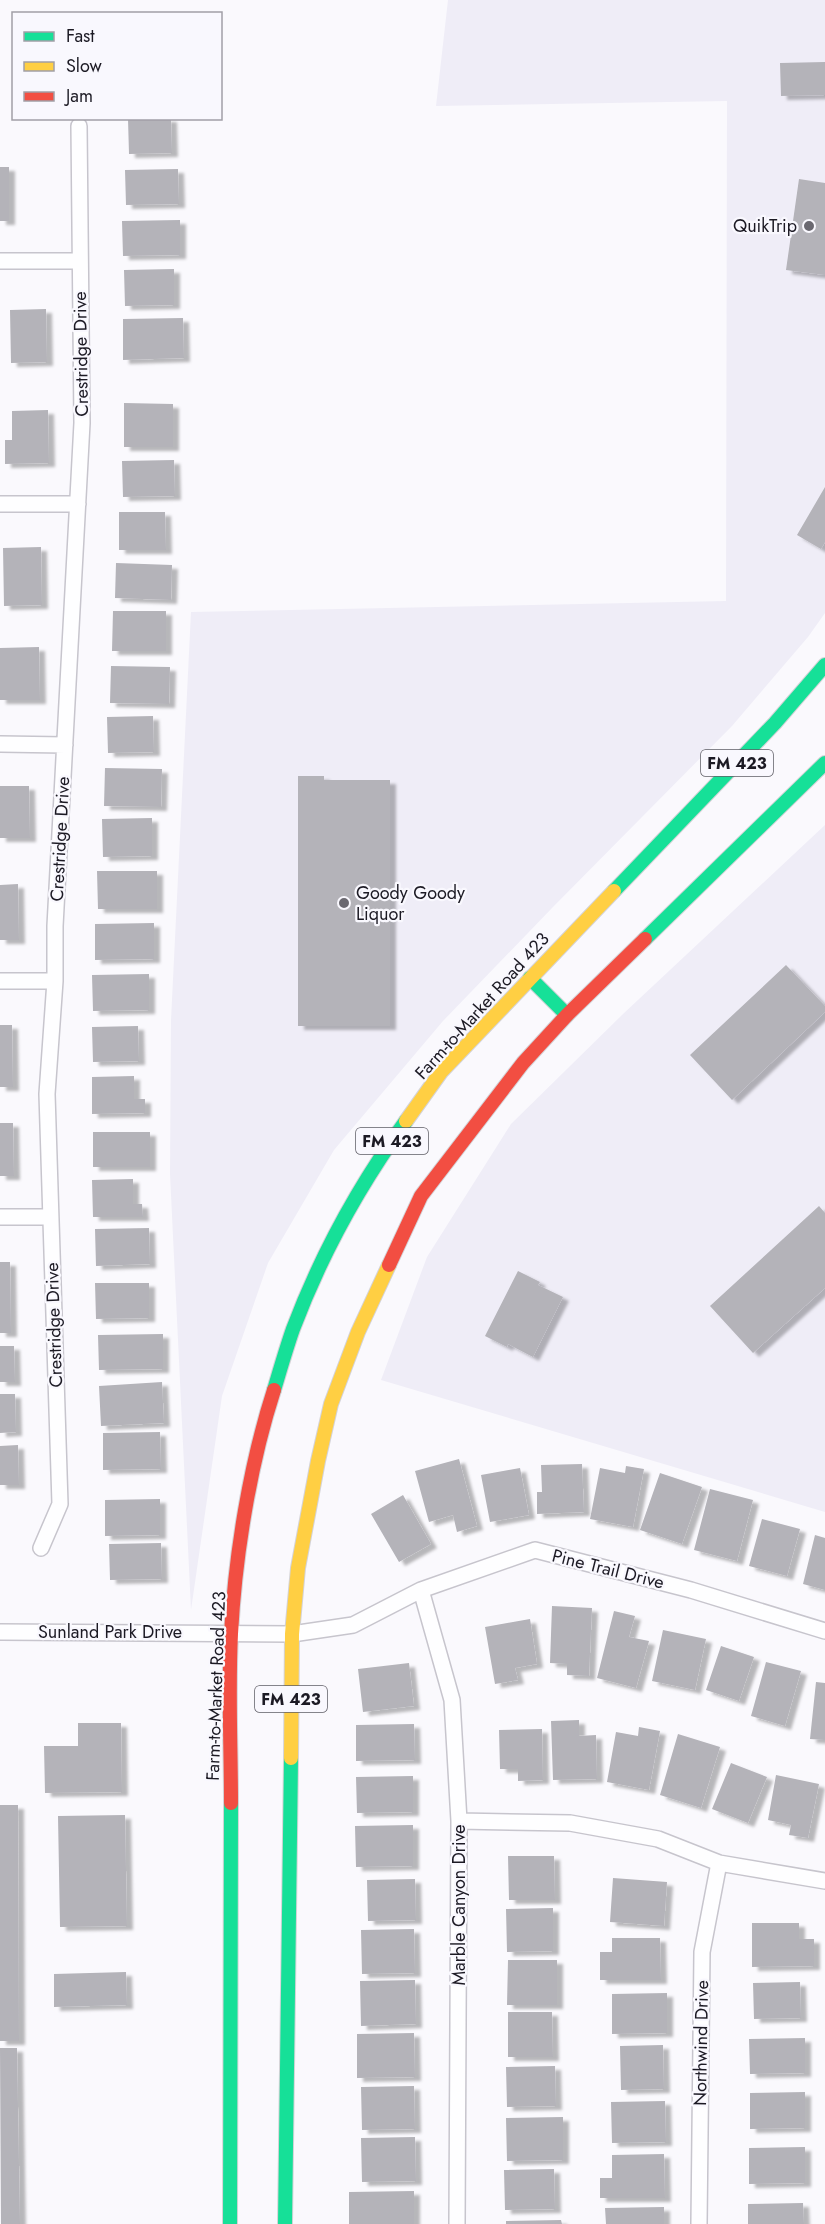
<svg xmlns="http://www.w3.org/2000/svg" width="825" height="2224" font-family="Jost,sans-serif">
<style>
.built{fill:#efedf7}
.building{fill:#b4b3b9;filter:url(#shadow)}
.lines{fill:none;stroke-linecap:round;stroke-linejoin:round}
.street-casing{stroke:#c7c5cd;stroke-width:18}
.fast-casing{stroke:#d4d3d7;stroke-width:16}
.slow-casing{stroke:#d4d3d7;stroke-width:16}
.jam-casing{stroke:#d4d3d7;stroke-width:16}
.street{stroke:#fefeff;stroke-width:15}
.fast{stroke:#16e098;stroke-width:14}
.slow{stroke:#ffcf43;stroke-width:14}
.jam{stroke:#f24e42;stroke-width:14}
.poi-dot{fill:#6a6870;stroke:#f9f8fe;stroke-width:2}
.labels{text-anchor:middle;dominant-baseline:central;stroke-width:4.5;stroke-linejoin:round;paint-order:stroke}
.shield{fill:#f9f8fe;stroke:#5e5d65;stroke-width:1.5}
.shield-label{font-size:16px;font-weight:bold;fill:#1c1a24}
.poi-label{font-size:18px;fill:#1c1a24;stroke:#f9f8fe;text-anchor:end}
.street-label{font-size:18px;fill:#1c1a24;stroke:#f9f8fe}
</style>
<defs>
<filter id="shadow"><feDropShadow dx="6" dy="4" stdDeviation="1.5" flood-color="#0004"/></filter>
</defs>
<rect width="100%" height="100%" fill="#faf9fd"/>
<!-- built -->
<path class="built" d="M448,0h377v613l-17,24 -76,89 -179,181 -110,114 -109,129 -66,113 -46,133 -31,214 -21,-436 1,-154 20,-408 535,-11 1,-500 -291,5z
M825,825v687l-444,-132 46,-123 84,-133 112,-110z"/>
<!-- building -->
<path class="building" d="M825,62v33l-44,1 -1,-33z
M162,118h9l1,35 -43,1 -1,-35z
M0,167h9v54h-9z
M178,169l1,35 -53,1 -1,-35z
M799,179l26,4v92l-39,-5z
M180,220v35l-57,1 -1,-35z
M174,269v36l-49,1 -1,-36z
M46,309l1,53 -36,1 -1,-53z
M183,318l1,40 -61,2v-41z
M124,403l49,1v43h-49z
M48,410l1,53 -44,1v-24h7v-29z
M174,460l1,36 -52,1 -1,-36z
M825,487v55l-4,7 -24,-14z
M119,512h46l1,38h-47z
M41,547l1,58 -38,1 -1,-58z
M116,563l56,2 -1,35 -56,-2z
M113,611h53v40h-54z
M39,647l1,53h-40v-52z
M111,666l59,1 -1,37 -59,-1z
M153,716l1,36 -46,1 -1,-36z
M105,768l57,1 -1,38 -57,-1z
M298,776h26v4h66v246h-92z
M0,786h29l1,52h-30z
M152,818v38l-49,1 -1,-38z
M97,871h60v38h-59z
M18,884l1,56h-19v-55z
M154,923v36l-59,1v-36z
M786,965l39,41v6l-93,88 -42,-45z
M149,974v36l-56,1 -1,-36z
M0,1025h12l1,62h-13z
M138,1026l1,35 -46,1 -1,-35z
M134,1076v23h11v14l-53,1v-37z
M0,1123h13l1,53h-14z
M93,1132h57v35h-57z
M133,1179v25h9l1,13h-50l-1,-37z
M819,1206l6,7v75l-72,65 -43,-47z
M149,1228l1,36 -54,2 -1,-37z
M0,1262h10l1,71h-11z
M518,1271l22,11 -2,3 25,12 -30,60 -25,-13 -1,3 -22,-11z
M95,1283h54v35l-53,1z
M163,1334v35l-64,1 -1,-35z
M0,1346h14l1,36h-15z
M162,1382l2,41 -63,3 -2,-40z
M0,1394h15l1,38 -16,1z
M160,1432l1,37 -58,1v-37z
M18,1445l1,40h-19v-39z
M459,1459l18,67 -20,6 -4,-17 -24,7 -14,-51z
M582,1464l2,48 -47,2v-22h5l-1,-27z
M626,1466l18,3 -11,58 -43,-8 10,-51 25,5z
M520,1468l9,47 -39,7 -9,-47z
M660,1473l42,14 -20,57 -42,-14z
M710,1489l43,11 -16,61 -43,-11z
M403,1495l28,49 -32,18 -28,-48z
M160,1499v36l-55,1v-36z
M762,1519l38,10 -13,47 -38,-10z
M815,1535l10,3v52l-22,-6z
M161,1543l1,36 -52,1 -1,-36z
M552,1606l40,2 -3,68 -22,-1v-11l-17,-1z
M614,1611l21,5 -6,21 20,4 -13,47 -39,-10z
M530,1619l7,45 -22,4 3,12 -23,4 -10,-57z
M663,1630l43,9 -11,51 -43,-9z
M721,1646l33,11 -15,44 -33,-11z
M766,1662l35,9 -16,55 -34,-10z
M409,1663l5,43 -51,6 -5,-43z
M816,1682l9,1v57l-15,-1z
M579,1720v16l17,-1 1,44 -44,1 -2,-59z
M78,1723h43l1,69 -77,1 -1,-47h34z
M414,1724l1,36 -59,1v-36z
M639,1727l21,4 -11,59 -42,-8 9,-50 22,4z
M542,1729l1,51 -25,1v-12h-18l-1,-39z
M678,1734l42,13 -19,61 -41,-13z
M731,1763l36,14 -19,46 -36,-14z
M776,1775l43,9 -11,54 -19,-3 2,-10 -23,-5z
M413,1776v36l-56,1 -1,-36z
M0,1805h18l1,236h-19z
M125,1815l2,111 -67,1 -2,-111z
M413,1825v41l-57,1 -1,-41z
M508,1856h46l1,44h-46z
M613,1878l54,4 -3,44 -54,-4z
M415,1879l1,41 -48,1 -1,-41z
M553,1908v43l-46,1 -1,-43z
M752,1923h47v16h15v27l-62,1z
M414,1929l1,44 -53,1 -1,-44z
M612,1938h48l1,42h-61v-28h12z
M508,1960h49v45h-50z
M126,1972l1,33 -73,2v-33z
M415,1980l1,44 -55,2 -1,-45z
M800,1982l1,36 -47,1 -1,-36z
M667,1993v40l-55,1v-40z
M508,2012h44l1,45h-45z
M414,2033l1,44 -58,1v-44z
M805,2038v35l-55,1 -1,-35z
M663,2045l1,44 -43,1 -1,-44z
M0,2048h17l3,176h-19z
M555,2066l1,40 -49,1 -1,-40z
M414,2086l1,43 -53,1 -1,-43z
M805,2092v36l-55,1v-36z
M665,2101l1,41 -54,1 -1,-41z
M563,2117v43l-56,1 -1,-43z
M415,2137l1,44 -54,1 -1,-44z
M805,2147v36l-56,1v-36z
M664,2154l1,44h-65v-20h12v-23z
M554,2169l1,40 -50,1 -1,-40z
M414,2191v33h-65v-32z
M803,2203l1,21h-56v-20z
M664,2207v17h-58l-1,-16z
M561,2220l1,4h-56v-3z"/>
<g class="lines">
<defs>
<path id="street" d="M0,261h80
M0,504h78
M0,744l65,1
M0,981h55
M0,1217h50
M41,1548l19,-44 -13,-410 8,-113v-55l27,-503 -3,-297
M421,1590l31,110 7,121 -2,403
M0,1632l292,2 61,-9 68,-35 114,-40 156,40 134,41
M459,1821l111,2 88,16 61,24 106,18
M699,2224l3,-272 17,-89"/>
<path id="fast" d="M614,891l161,-168 50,-58
M645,939l180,-176
M530,978l37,37
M274,1390c6,-20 12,-41 19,-61 28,-74 67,-145 113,-208
M230,2224l1,-421
M285,2224l6,-466"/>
<path id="slow" d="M406,1121l35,-49 173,-181
M291,1758l1,-124 6,-66 20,-107 13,-57 27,-72 31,-67"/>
<path id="jam" d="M389,1265l32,-69 102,-133 44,-48 78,-76
M231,1803c0,-56 -3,-113 0,-169 4,-78 19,-170 43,-244"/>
</defs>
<!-- street casing -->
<use href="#street" class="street-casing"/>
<!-- fast casing -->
<use href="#fast" class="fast-casing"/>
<!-- slow casing -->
<use href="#slow" class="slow-casing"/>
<!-- jam casing -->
<use href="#jam" class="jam-casing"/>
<!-- street -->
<use href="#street" class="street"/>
<!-- fast -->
<use href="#fast" class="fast"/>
<!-- slow -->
<use href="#slow" class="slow"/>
<!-- jam -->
<use href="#jam" class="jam"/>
</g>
<!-- markers -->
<g class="poi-dot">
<circle cx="809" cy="226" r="6"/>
<circle cx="344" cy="903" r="6"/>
</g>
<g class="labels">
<!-- shield labels -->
<g class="shield">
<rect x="701" y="750" width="72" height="26" rx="4.5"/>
<rect x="356" y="1128" width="72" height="26" rx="4.5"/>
<rect x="255" y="1686" width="72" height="26" rx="4.5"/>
</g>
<g class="shield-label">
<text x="737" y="763">FM 423</text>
<text x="392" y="1141">FM 423</text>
<text x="291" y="1699">FM 423</text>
</g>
<!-- poi labels -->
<g class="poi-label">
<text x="797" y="226">QuikTrip</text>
<text x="356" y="893" text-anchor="start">Goody Goody<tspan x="356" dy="21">Liquor</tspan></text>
</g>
<!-- street labels -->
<g class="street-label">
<text transform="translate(81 354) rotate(-91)">Crestridge Drive</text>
<text transform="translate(60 839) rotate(-87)">Crestridge Drive</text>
<text transform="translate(482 1006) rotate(-48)">Farm-to-Market Road 423</text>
<text transform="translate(54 1325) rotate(-92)">Crestridge Drive</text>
<text transform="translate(608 1569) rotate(14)">Pine Trail Drive</text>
<text x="110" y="1632">Sunland Park Drive</text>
<text transform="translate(216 1686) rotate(-88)">Farm-to-Market Road 423</text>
<text transform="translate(459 1905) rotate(-90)">Marble Canyon Drive</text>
<text transform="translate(701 2043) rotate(-89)">Northwind Drive</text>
</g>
</g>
<!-- legend -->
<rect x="12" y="12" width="210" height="108" fill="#f9f8fe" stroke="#a19fa7" stroke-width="1.5"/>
<rect x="24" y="32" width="30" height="9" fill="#16e098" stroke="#a19fa7" stroke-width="1.5"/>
<text x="66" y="42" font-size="18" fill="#1c1a24">Fast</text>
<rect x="24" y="62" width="30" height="9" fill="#ffcf43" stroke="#a19fa7" stroke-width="1.5"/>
<text x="66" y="72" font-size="18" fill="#1c1a24">Slow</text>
<rect x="24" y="92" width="30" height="9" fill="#f24e42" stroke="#a19fa7" stroke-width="1.5"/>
<text x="66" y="102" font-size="18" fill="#1c1a24">Jam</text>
</svg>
